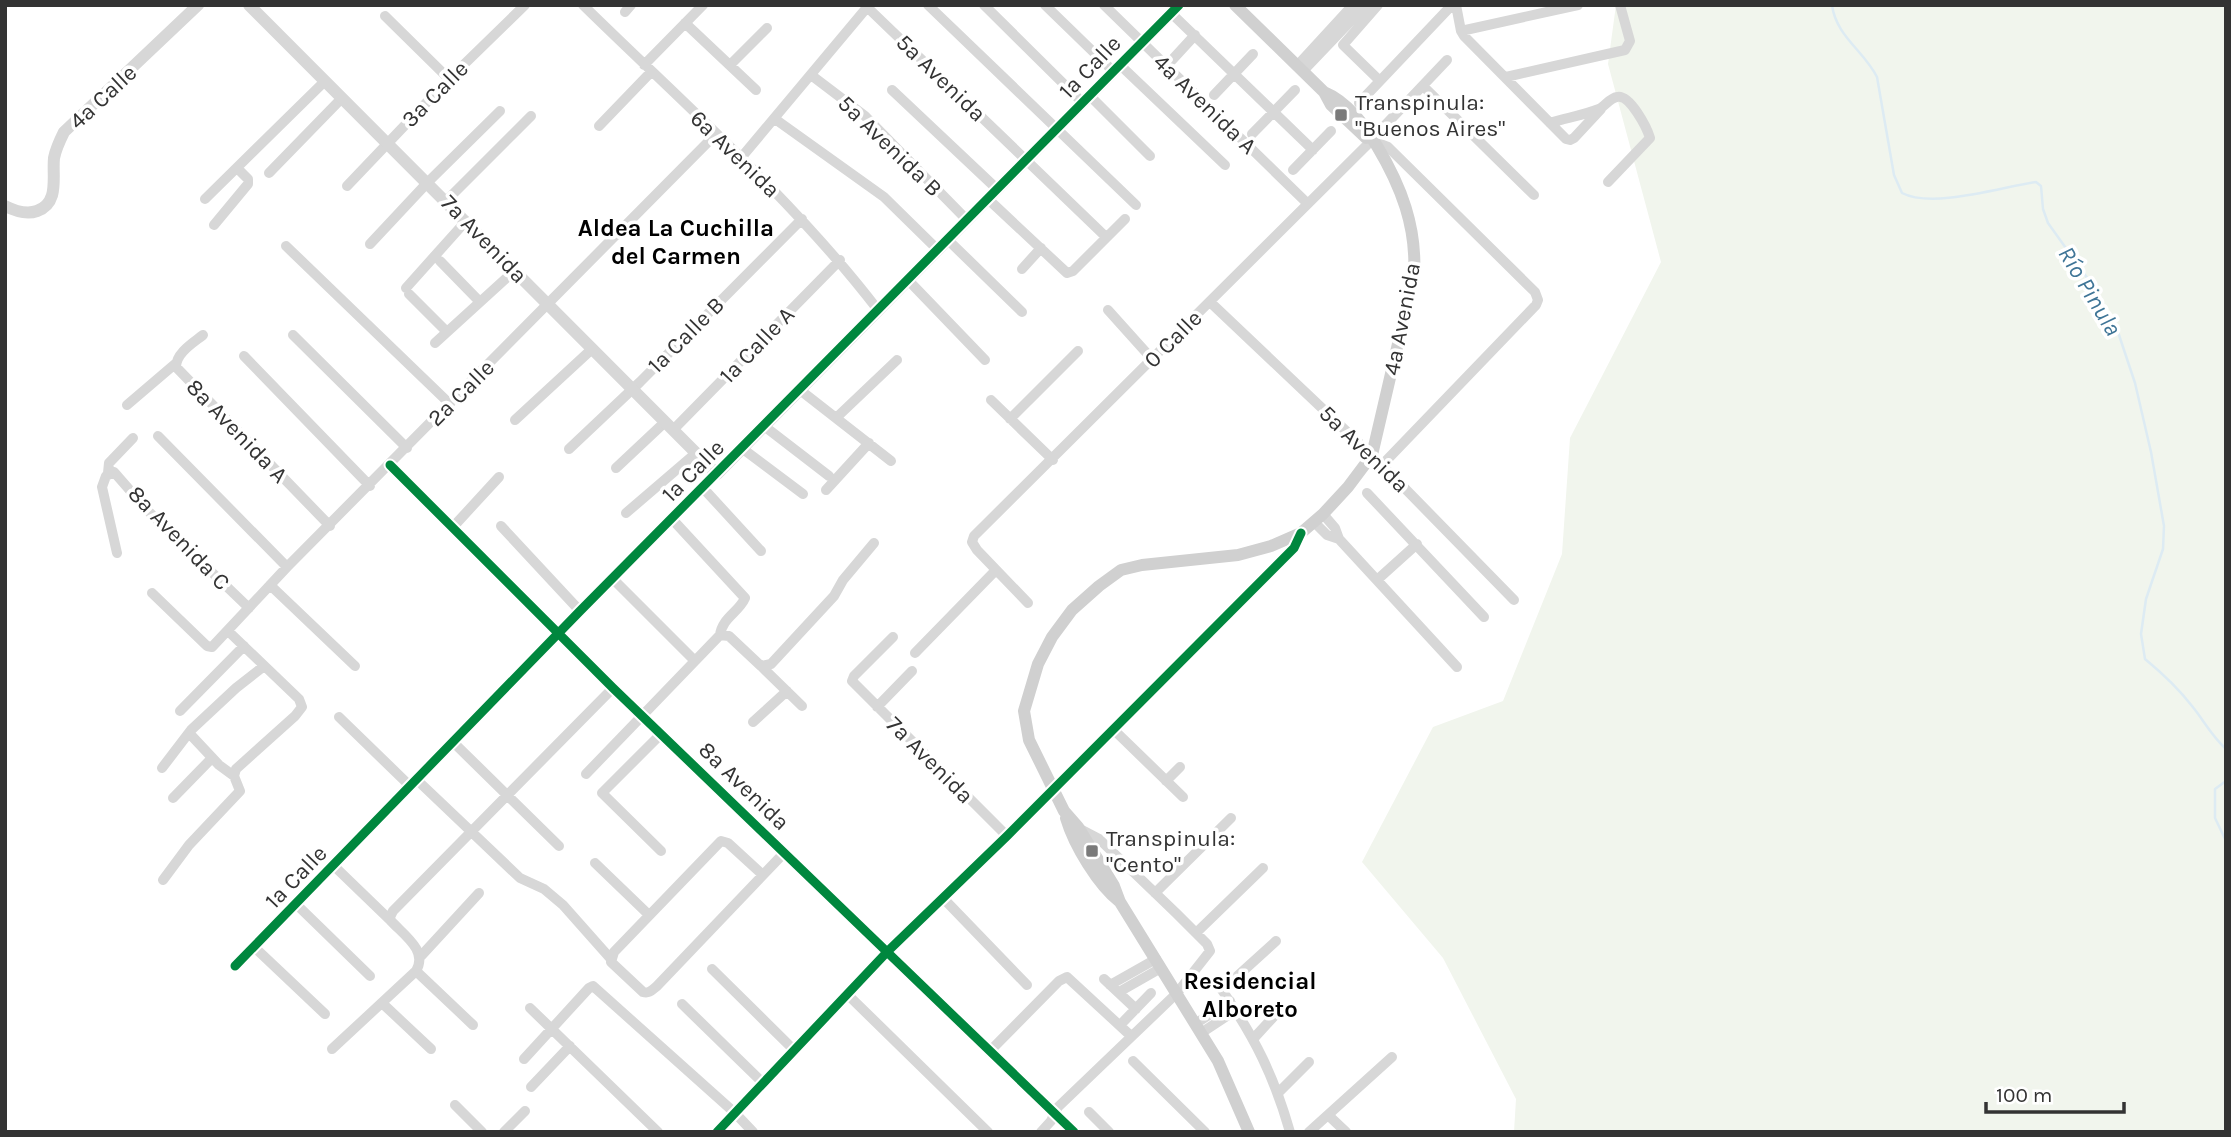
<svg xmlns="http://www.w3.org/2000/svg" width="2231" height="1137" font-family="Karla,sans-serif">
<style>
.green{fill:#f1f5ed}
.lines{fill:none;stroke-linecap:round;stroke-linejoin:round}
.stream{stroke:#ddebf3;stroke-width:2.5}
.minor{stroke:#d7d7d7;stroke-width:10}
.tertiary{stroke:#d7d7d7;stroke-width:12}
.secondary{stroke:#d0d0d0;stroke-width:12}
.cycleway-casing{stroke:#fff;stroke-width:13}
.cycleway{stroke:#00873e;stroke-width:9}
.poi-dot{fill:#7a7a7a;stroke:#fff;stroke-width:2.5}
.labels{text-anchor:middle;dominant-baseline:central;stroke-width:7;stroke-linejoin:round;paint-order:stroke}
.street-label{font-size:23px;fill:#333;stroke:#fff}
.poi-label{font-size:23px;fill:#333;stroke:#fff;text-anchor:start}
.neighbourhood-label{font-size:24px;font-weight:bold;fill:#000;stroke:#fff}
.water-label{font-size:24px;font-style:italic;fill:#3f7597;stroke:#fff}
</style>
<rect width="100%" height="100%" fill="#fff"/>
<!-- green -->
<path class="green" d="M1616,5h610v1127h-712l2,-33 -73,-141 -81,-96 71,-135 70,-26 59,-147 8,-116 91,-176 -53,-198z"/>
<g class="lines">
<!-- stream -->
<path class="stream" d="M1832,5c4,31 32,46 45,72l17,98 8,18c31,16 99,-6 134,-11l5,4 2,23 5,14 40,56 29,50 18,54 16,69 13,74 -1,23 -17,50 -5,35 4,25c17,14 33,29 47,47 13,16 18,28 34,43
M2226,781l-11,8v29l11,23"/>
<!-- minor -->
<path class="minor" d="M583,5c101,99 209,193 295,305
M928,5l208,200
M984,5l98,97
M1045,5l68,66
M1104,5l203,198
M1378,5l-35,40 37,36
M1456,5l5,26 3,5 102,103 4,1 4,-2 27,-29
M867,7l239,230
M625,12l6,-7
M1171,13l142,137
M385,16l64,63
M685,23l71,67
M1461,31l117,-26
M1172,60l23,-25
M1119,64l106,101
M644,65l59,-60
M730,65l37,-37
M1297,66l56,-61
M1303,71l63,-66
M811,75l54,41 102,104
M1506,77l119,-27 5,-9 -10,-36
M1423,86l111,109
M892,90l105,99
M1089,95l61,61
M1214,95l39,-41
M1359,103l93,-98
M775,119l109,78 54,53
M1550,123c16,-5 34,-8 49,-14 6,-3 11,-11 18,-12 13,-3 30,31 33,41l-42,44
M599,126l52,-54
M1252,134l43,-44
M1373,138l74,-78
M1375,142l13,5 147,145 3,8 -2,5 -154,160
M740,159l129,-154
M1293,170l38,-39
M269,173l73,-75
M347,186l102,-107 76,-74
M205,199l120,-118
M988,199l79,74 6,-2 52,-52
M446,201l85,-85
M214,225l34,-41v-5l-11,-11
M948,240l74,72
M370,244l58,-62 72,-71
M286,246l164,158
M440,261l40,41
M1022,269l19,-21
M908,280l77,80
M406,288l60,-67
M409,294l38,38
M1210,302l172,163 132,135
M1108,310l44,49
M203,335c-10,8 -27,18 -27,32l154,159
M293,335l114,113
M435,343l79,-72
M244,356l126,130
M800,390l91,71
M991,400l62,60
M127,405l48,-41
M836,418l61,-58
M1010,419l68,-68
M515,420l77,-71
M764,426l65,50
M673,430l167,-170
M158,436l129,131
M569,449l71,-67 162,-163
M743,449l60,45
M390,465l223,223 461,444
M616,468l49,-46
M108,473l1,-10 24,-25
M703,488l58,63
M826,490l43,-47
M1367,493l117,124
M626,513l70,-60
M1323,514l12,14 4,11 118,128
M672,519l73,79c-6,14 -23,20 -25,37
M1314,522l13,13 12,4
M501,526l79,85
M453,527l46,-50
M117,553l-15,-66 4,-11 8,-4 34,39 101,97
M612,578l83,83
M1377,580l40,-36
M270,585l85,81
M152,593l55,53 5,1 75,-80 428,-432
M1028,603l-51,-53 -5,-8 2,-6 396,-394
M893,637l-39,39 -2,5 155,155
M915,653l81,-83
M761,666l41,40
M877,707l35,-36
M180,711l64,-65
M339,717l71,69
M753,722l34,-31
M1113,729l70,68
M189,733l30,32 15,11
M453,742l106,104
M162,768l29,-38 45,-42 28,-22
M586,774l134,-139 9,1 32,30 10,-2 63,-68 9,-16 31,-37
M417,780l103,98 24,11 19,16 47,53
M1166,781l14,-14
M173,798l39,-40
M661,851l-59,-58 59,-59
M595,863l53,51
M333,865l58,56
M763,875l-35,-32 -7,-2 -107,111 -3,10 32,30c6,2 9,-2 14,-6l128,-134
M163,880l26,-35 51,-54 -6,-15 2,-7 59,-53 7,-9 -3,-8 -71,-68
M1155,893l76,-75
M942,897l85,88
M296,904l74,72
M1196,933l67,-65
M1276,941l-54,49c33,48 52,86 68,142
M254,947l71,67
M421,956l58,-63
M235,966l345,-355 137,-137
M712,969l82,81
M416,971l57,54
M1104,979l32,30
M1110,985l46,-26
M1119,992l42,-24
M847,994l141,138
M382,1003l49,46
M682,1004l81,79
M530,1008l128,124
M1124,1021l27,-28
M1195,1024l35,-23
M1201,1033l35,-23
M1254,1038l23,-25
M332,1049l84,-78c12,-20 -11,-35 -25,-50l-1,-4 3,-6 220,-223
M989,1052l70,-71 8,-4 64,59
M524,1059l65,-71 4,-2 142,127 18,19
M1133,1061l72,71
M531,1087l39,-41
M1278,1093l31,-31
M455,1105l27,27
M1089,1112l20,20
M1328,1115l18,17
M504,1132l21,-21
M717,1132l171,-181 119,-115 287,-288 7,-15
M1041,1132l10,-11 7,-14 119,-114 33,-42 -3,-7 -31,-31 -77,-74 -21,-11
M1309,1132l83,-75"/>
<!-- tertiary -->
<path class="tertiary" d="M249,5l468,469 462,-469
M5,206c10,5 21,9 32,5 23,-8 15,-35 17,-53 2,-10 6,-18 10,-26l134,-127"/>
<!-- secondary -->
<path class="secondary" d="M1235,5l89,87c24,10 40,33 53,54 24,40 40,81 37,129l-42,180 -24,32 -25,27 -22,19 -30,13 -33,9 -96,10 -21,5 -22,16 -27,24 -20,27 -14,27 -14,47 5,29 35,71 14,16 36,59 6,16 98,159 31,71
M1324,92l7,13 35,33
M1066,818c8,27 32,67 54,84"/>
<defs>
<path id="cycleway" d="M390,465l223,223 461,444
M235,966l345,-355 599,-606
M717,1132l171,-181 119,-115 287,-288 7,-15"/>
</defs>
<!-- cycleway casing -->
<use href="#cycleway" class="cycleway-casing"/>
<!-- cycleway -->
<use href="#cycleway" class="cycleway"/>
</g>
<!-- markers -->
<g class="poi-dot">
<rect x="1334" y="108" width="14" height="14" rx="3.5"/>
<rect x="1085" y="844" width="14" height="14" rx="3.5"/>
</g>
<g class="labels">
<!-- street labels -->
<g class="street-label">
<text transform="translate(1090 67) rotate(-46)">1a Calle</text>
<text transform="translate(941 78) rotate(44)">5a Avenida</text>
<text transform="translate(435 94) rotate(-45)">3a Calle</text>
<text transform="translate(103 97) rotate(-43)">4a Calle</text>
<text transform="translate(1205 104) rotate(44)">4a Avenida A</text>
<text transform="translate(890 146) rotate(44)">5a Avenida B</text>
<text transform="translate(735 154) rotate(44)">6a Avenida</text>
<text transform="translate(484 239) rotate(46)">7a Avenida</text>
<text transform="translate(1402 319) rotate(-79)">4a Avenida</text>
<text transform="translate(686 335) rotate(-45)">1a Calle B</text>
<text transform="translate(1173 339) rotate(-45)">0 Calle</text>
<text transform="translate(757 345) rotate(-46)">1a Calle A</text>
<text transform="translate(461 393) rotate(-45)">2a Calle</text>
<text transform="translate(237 431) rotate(46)">8a Avenida A</text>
<text transform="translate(1364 449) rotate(44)">5a Avenida</text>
<text transform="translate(693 471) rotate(-45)">1a Calle</text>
<text transform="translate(179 538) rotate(46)">8a Avenida C</text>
<text transform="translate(930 760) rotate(45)">7a Avenida</text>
<text transform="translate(744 786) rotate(44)">8a Avenida</text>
<text transform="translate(296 877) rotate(-46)">1a Calle</text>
</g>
<!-- poi labels -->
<g class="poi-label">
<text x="1355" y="102">Transpinula:<tspan x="1355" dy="26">"Buenos Aires"</tspan></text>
<text x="1106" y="838">Transpinula:<tspan x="1106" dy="26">"Cento"</tspan></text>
</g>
<!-- neighbourhood labels -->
<g class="neighbourhood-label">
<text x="676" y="228">Aldea La Cuchilla<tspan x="676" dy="28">del Carmen</tspan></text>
<text x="1250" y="981">Residencial<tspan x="1250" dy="28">Alboreto</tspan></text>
</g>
<!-- water labels -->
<g class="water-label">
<text transform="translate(2090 291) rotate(59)">Río Pinula</text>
</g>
</g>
<!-- border -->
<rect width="2231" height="1137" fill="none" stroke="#333333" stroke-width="14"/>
<!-- scale -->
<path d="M1986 1102v10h138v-10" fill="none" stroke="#333333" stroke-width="3.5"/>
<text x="1996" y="1102" font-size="21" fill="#333333" stroke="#ffffff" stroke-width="5" paint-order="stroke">100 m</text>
</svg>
